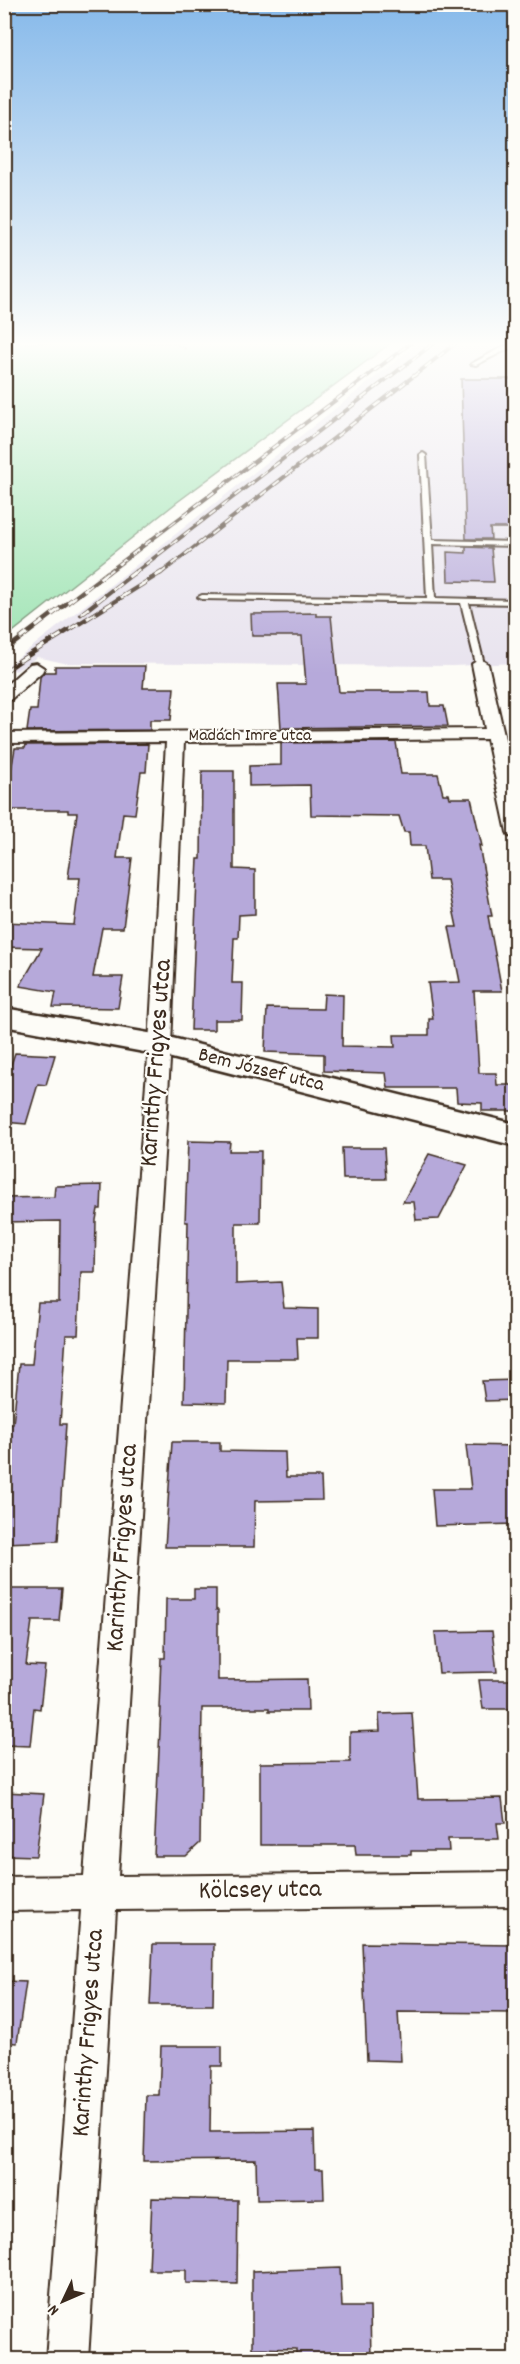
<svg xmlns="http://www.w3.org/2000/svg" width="520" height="2364" font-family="Dekko,sans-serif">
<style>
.built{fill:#e8e3ee}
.green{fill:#9ae2b0;stroke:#6a8667;stroke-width:1.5}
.building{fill:#b6a9da;stroke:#3b2a1e;stroke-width:1.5}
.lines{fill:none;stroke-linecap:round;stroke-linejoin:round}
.service-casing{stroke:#3b2a1e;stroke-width:4}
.minor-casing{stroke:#3b2a1e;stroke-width:4}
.secondary-casing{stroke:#3b2a1e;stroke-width:5}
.path{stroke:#3b2a1e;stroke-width:2;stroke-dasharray:2 2;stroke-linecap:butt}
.service{fill:#fdfcf7;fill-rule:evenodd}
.minor{fill:#fdfcf7;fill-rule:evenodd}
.secondary{fill:#fdfcf7;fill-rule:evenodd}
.rail-far1-casing{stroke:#3b2a1e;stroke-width:4}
.rail-casing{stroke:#3b2a1e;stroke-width:4.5}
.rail-far1{stroke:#fdfcf7;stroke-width:2;stroke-dasharray:8;stroke-linecap:butt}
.rail{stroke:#fdfcf7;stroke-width:3;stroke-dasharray:10;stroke-linecap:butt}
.labels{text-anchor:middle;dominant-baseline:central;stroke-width:4.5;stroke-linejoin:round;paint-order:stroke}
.far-street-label{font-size:18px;fill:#3b2a1e;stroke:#fdfcf7}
.street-label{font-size:21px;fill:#3b2a1e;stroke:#fdfcf7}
.near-street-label{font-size:26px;fill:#3b2a1e;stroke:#fdfcf7}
</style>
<rect width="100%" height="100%" fill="#fdfcf7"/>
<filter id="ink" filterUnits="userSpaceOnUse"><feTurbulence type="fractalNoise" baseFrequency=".0167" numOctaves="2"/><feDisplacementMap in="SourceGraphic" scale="12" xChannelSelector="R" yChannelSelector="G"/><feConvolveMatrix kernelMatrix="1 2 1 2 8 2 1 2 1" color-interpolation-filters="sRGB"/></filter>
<g filter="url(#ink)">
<!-- built -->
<path class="built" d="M419,343h96v320l-62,3 -389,-3 -27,-6 -21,14 -11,-3z"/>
<!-- green -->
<path class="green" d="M5,343h386l-215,160 -171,135z"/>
<!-- building -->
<path class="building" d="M461,379h55v149h-26l1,11h-25z
M466,547l25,1 3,34 -46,-1 -1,-29 19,1z
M316,613v3h15l8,76h90l1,14h14l4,20 -167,2 -3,-44h28l-4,-48h-50l-1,-22z
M55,666h90l-2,22h31l-3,32h-21v10l-123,1 3,-21h7l3,-33 4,-5h11z
M396,742l5,32h37l5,20h6l1,4h21l11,48 -3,-1 13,71h-4l14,75h-28l5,82h17l1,12h19v26h-34v-8l-25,-1 -1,-14h-68l-2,-15 -62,-2v-17l-59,-2 2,-44 56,1 1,-15 19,1 -1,51 53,1 -1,-12h35v-16h4l-5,-36 32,-1 -11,-55h8l-10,-47h-18l-4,-34h-15l-1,-14h-5l-5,-16 -88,-1 -1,-30 -61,1v-20l32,-1v-22z
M148,744l-2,28h-5l-6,42 -12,-1 -6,45h15l-9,70h-21l-9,49h30l-5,31 -65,-1 3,-15 -36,-6 22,-38 -38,-1v-25l70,3 6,-47h-12l9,-65h-9v-3h-64l11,-62h10l1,-3z
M202,771h32v98l21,1v44l-16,1 -1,23h-4l-2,45h11l-1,37h-28v10h-23l6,-151 1,-20h3z
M15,1053l40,2 -9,30 -8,-1 -12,40 -22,-2v-37z
M188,1141l42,1 -1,9h32l-1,72h-24v61l45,-2 3,26 34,1v29h-21l1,21h-71l-1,44 -42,-1 4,-180h-3z
M342,1148h42l2,31h-43z
M429,1154l38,11 -28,54 -23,1 -2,-18h-11z
M102,1185l-1,24h-3l-2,11 -1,52h-14l-3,63h-12l-6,89h6l-8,117 -54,2v-94l4,-25h5l6,-60h13l6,-61h21l1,-82 -56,1v-24l50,-1 1,-11z
M516,1380v20l-31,1 -3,-20z
M172,1442h48v9l65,1 1,25h35l1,23 -67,1 -1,46h-89z
M466,1445l50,1v78l-81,2 -3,-37h39z
M4,1589h58l-3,32h-27l-6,44 19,1 -5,43 -6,-1 -4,38 -26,-1z
M194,1589h22v21h2v70l89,-1 1,32h-39v-3h-67l-2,135 -14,13h-32l7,-148h-2l2,-50h4l1,-59h28z
M492,1631l5,41 -58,1 -4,-41z
M479,1680h37v29h-33z
M412,1713l6,86 84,-1 3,25h-8l2,16h-51l1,12h-38v4h-55l-1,-10h-95v-82l90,-1v-30l30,-1 -1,-17z
M4,1792l40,2 -8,62 -32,-1z
M362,1943l151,2 3,68 -118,-1 3,49 -34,-1z
M153,1944h61l-1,61h-63z
M4,1981l22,1 -9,61 -13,-1z
M161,2046h61v20h-11l-1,66 104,-1 1,38h8l1,30 -67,1 -1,-40 -112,1 2,-66h13z
M152,2198l86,2 -1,84 -51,-1v-13h-37z
M340,2268l2,39h28l1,53h-75v-11l-44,-1v-77z"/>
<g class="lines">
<defs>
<path id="service" d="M510,343h6v2l-40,20 -5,-1z
M423,453l3,2 6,85 84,2v4l-84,-2 3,54 81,2v4l-47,-1 15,61 -1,2 -7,-2 -15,-61 -259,-4 -4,-2 4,-2 225,3 -7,-143z"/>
<path id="minor" d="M480,659l8,5 28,123v51l-7,-2 -2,-4 -20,-93 -303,3 -13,303 -53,831 398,-4v34l-400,4 -28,450h-42l35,-450 -77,1v-34l80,-1 65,-831 17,-303 -162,1v-10l481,-4 -13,-65z
M36,663l8,5 -2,4 -32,28 -6,1v-14l26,-23z"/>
<path id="secondary" d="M4,1008l156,27 356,89v22l-356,-91 -156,-29z"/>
</defs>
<!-- service casing -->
<use href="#service" class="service-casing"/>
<!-- minor casing -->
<use href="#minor" class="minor-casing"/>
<!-- secondary casing -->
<use href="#secondary" class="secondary-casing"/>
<!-- path -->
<path class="path" d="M173,343l13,6"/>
<!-- service -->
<use href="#service" class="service"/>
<!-- minor -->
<use href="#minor" class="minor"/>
<!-- secondary -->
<use href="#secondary" class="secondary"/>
<defs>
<path id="rail-far1" d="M106,574l305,-231
M133,574l301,-231
M160,574l296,-231"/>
<path id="rail" d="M81,614l54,-42
M4,651l104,-79
M19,661l143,-89
M4,672l20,-14"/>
</defs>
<!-- rail-far1 casing -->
<use href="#rail-far1" class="rail-far1-casing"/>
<!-- rail casing -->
<use href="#rail" class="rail-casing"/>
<!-- rail-far1 -->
<use href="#rail-far1" class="rail-far1"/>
<!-- rail -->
<use href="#rail" class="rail"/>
</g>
</g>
<!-- sky -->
<linearGradient id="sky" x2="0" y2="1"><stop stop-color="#86b9ea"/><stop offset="0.51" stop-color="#fefefb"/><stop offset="1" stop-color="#fefefb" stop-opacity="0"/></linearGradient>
<rect width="520" height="674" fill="url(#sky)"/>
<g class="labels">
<!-- far-street labels -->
<g class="far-street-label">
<text x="250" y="736">Madách Imre utca</text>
</g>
<!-- street labels -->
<g class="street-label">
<text transform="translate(261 1071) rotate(14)">Bem József utca</text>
</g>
<!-- near-street labels -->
<g class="near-street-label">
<text transform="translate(157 1063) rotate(-86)">Karinthy Frigyes utca</text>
<text transform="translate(123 1548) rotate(-86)">Karinthy Frigyes utca</text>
<text transform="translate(260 1891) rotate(-1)">Kölcsey utca</text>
<text transform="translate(89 2033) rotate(-86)">Karinthy Frigyes utca</text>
</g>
</g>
<!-- margin -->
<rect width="520" height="2364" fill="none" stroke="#fdfcf7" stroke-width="24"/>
<rect x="12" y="12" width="496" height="2340" fill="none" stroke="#3b2a1e" stroke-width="2" filter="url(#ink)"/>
<!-- north arrow -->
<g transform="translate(63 2301) rotate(226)" stroke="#fdfcf7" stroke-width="4.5" paint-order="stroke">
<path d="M0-4.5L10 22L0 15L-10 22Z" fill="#3b2a1e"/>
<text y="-9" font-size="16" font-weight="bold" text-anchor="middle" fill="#3b2a1e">N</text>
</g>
</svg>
